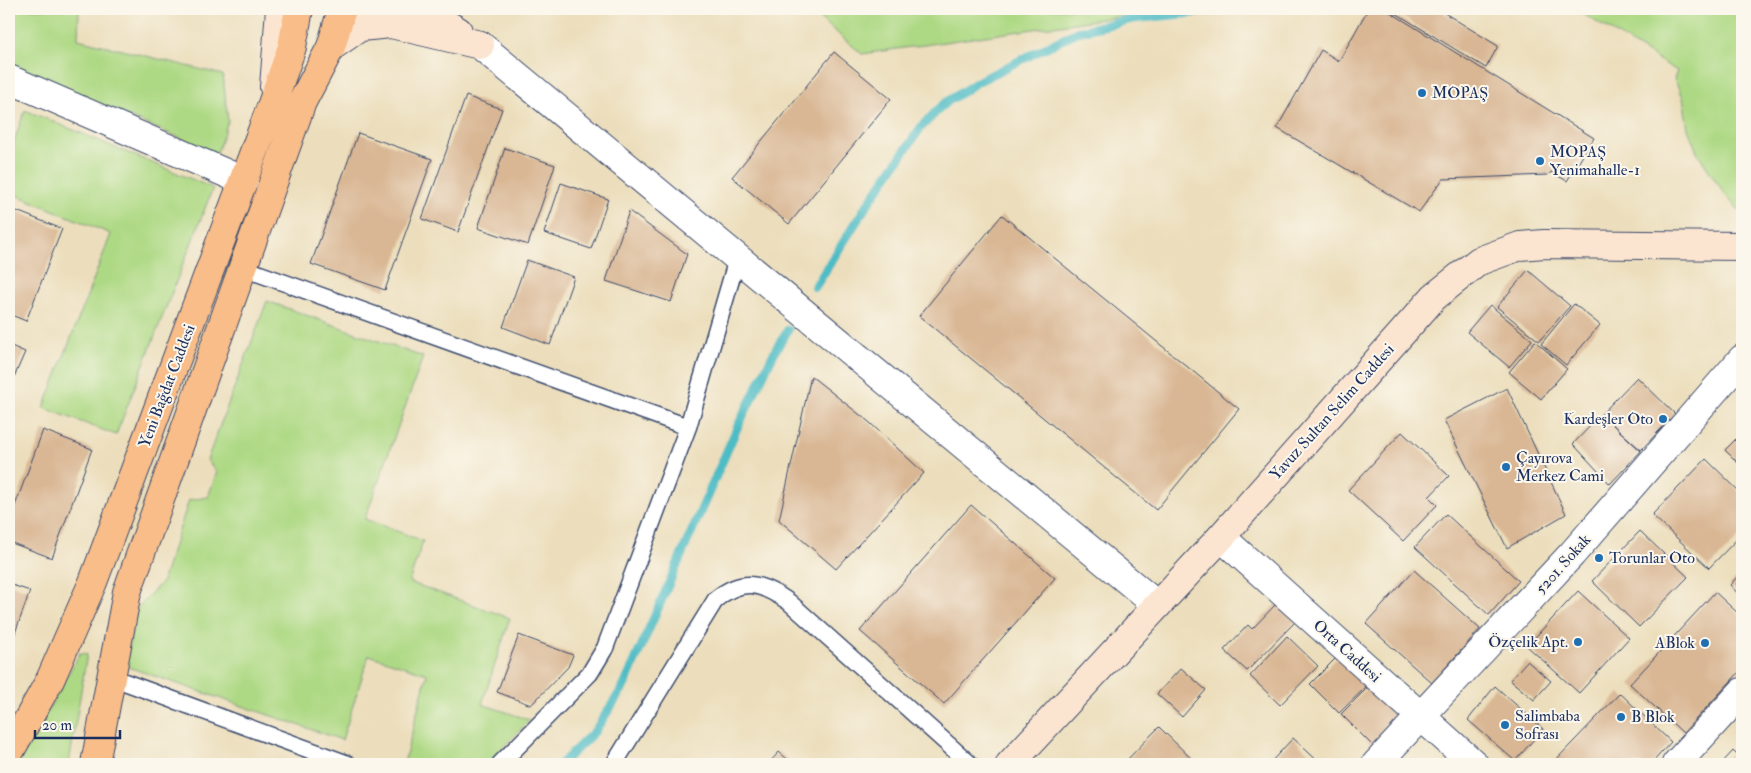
<svg xmlns="http://www.w3.org/2000/svg" width="1751" height="773" font-family="'IM FELL Double Pica',serif">
<style>
.green{fill:#aed984;stroke:#648471}
.lines{fill:none;stroke-linecap:round;stroke-linejoin:round}
.stream{stroke:#4ebcc5;stroke-width:9}
.building{fill:#d9b794}
.service-casing{stroke:#3a496c;stroke-width:19}
.minor-casing{stroke:#3a496c;stroke-width:30}
.tertiary-casing{stroke:#3a496c;stroke-width:30}
.secondary-casing{stroke:#3a496c;stroke-width:30}
.primary-casing{stroke:#3a496c;stroke-width:30}
.service{stroke:#fff;stroke-width:16}
.minor{stroke:#fff;stroke-width:28}
.tertiary{stroke:#fff;stroke-width:28}
.secondary{stroke:#fce5d0;stroke-width:28}
.primary{stroke:#f8bd89;stroke-width:28}
.poi-dot{fill:#1f6fb2;stroke:#fbf7ec;stroke-width:2}
.labels{text-anchor:middle;dominant-baseline:central;stroke-width:4;stroke-linejoin:round;paint-order:stroke}
.poi-label{font-size:16px;fill:#1b2f5e;stroke:#fbf7ec;text-anchor:start}
.street-label{font-size:16px;fill:#1b2f5e;stroke:#fbf7ec}
</style>
<rect width="100%" height="100%" fill="#fbf7ec"/>
<filter id="ink" filterUnits="userSpaceOnUse"><feTurbulence type="fractalNoise" baseFrequency=".02" numOctaves="2"/><feDisplacementMap in="SourceGraphic" scale="10" xChannelSelector="R" yChannelSelector="G"/><feConvolveMatrix kernelMatrix="1 2 1 2 8 2 1 2 1" color-interpolation-filters="sRGB"/></filter>
<filter id="wash" filterUnits="userSpaceOnUse"><feTurbulence type="fractalNoise" baseFrequency=".0096" numOctaves="4" result="noise"/><feDisplacementMap in="SourceGraphic" scale="20" xChannelSelector="R" yChannelSelector="G"/><feGaussianBlur stdDeviation="1.12" result="paint"/><feColorMatrix in="noise" values="0 0 0 0 0 0 0 0 0 0 0 0 0 0 0 0 0 1.4 0 .05"/><feComposite in="paint" operator="in"/></filter>
<g filter="url(#wash)">
<rect width="100%" height="100%" fill="#ecdebc"/>
<!-- green -->
<path class="green" d="M9,9h70l-1,30 145,36 5,46 -11,32 -208,-85z
M809,9h362l-309,45z
M1575,9h167v202h-2l-15,-16 -28,-43 -9,-23 -5,-32 -9,-18 3,-8z
M25,110l188,78 -97,247 -72,-27 67,-174 -102,-42v-36z
M267,301l156,56 -58,162 58,22 -14,41 101,36 -28,86 48,16 -44,44 -82,-1 23,-89 -58,-19 -27,85 -217,-74 12,-58 25,-26 27,-82 19,-3 9,-25 -10,-12z
M80,653l7,1 -18,110h-51z"/>
<g class="lines">
<!-- stream -->
<path class="stream" d="M815,287l52,-82 55,-79 23,-23 34,-22 98,-49 55,-13 99,-10
M561,764l34,-33 29,-45 113,-258 39,-79 12,-19"/>
</g>
<g id="blocks">
<!-- building -->
<path class="building" d="M1368,9h17l209,129 -27,43 -16,-9 -3,3 -105,4 -24,33 -142,-84 44,-78 18,11z
M1389,9h49l60,37 -12,22z
M834,52l57,47 -102,125 -57,-47z
M466,96l36,13 -44,123 -36,-13z
M358,133l74,26 -47,131 -74,-26z
M505,148l50,17 -27,80 -50,-17z
M561,183l47,16 -17,50 -47,-16z
M9,208l53,21 -36,92 -17,-7z
M629,211l58,43 -16,48 -65,-21z
M1002,215l237,194 -83,101 -237,-194z
M527,260l47,17 -24,68 -47,-18z
M1528,270l42,36 -31,35 -42,-34z
M1574,304l26,21 -34,40 -25,-21z
M1490,305l42,35 -23,27 -42,-35z
M1535,341l32,28 -26,30 -32,-27z
M9,345l16,7 -16,37z
M811,376l58,46 55,51 -88,96 -57,-49z
M1637,377l38,37 -34,36 -29,-26 29,27 -31,33 -37,-40z
M1507,388l59,126 -59,34 -63,-128z
M43,430l49,19 -40,109 -43,-16v-20z
M1402,432l47,44 -20,21 8,8 -34,36 -55,-51z
M1742,433v34l-17,-17z
M1706,459l36,35v40l-33,34 -57,-53z
M971,505l84,73 -111,126 -84,-73z
M1446,514l73,67 -30,34 -74,-68z
M1640,531l48,46 -49,50 -47,-46z
M1414,570l66,59 -48,54 -66,-59z
M1742,571v27l-12,-13z
M9,584l21,7 -21,59z
M1578,591l51,47 -50,55 -52,-47z
M1715,592l27,25v52l-59,64 -53,-49z
M1277,603l19,18 -49,50 -23,-21 24,-25 4,4z
M519,635l54,20 -5,12 -37,38 -34,-13z
M1287,636l31,30 -38,39 -30,-29z
M1337,657l29,30 -27,26 -29,-29z
M1527,661l24,20 -17,19 -24,-20z
M1181,668l25,22 -24,27 -25,-23z
M1369,686l32,32 -28,28 -32,-32z
M1495,686l48,43 -28,32 -47,-41z
M1620,693l51,49 -20,22h-99z
M1159,727l38,37h-74z
M1293,738l28,26h-52z
M1733,751l9,9v4h-21z
M779,752l14,12h-25z"/>
</g>
</g>
<g filter="url(#ink)">
<use href="#blocks" fill-opacity="0" stroke="#3a496c" stroke-width="1"/>
<g class="lines">
<defs>
<path id="service" d="M243,268l445,159
M111,677l237,87
M500,764l90,-91 15,-25 83,-221 49,-168
M614,764l102,-165c27,-22 45,-16 73,3l181,162"/>
<path id="minor" d="M480,45l677,560
M9,79l235,102
M1376,764l196,-210 170,-195
M1676,764l66,-72"/>
<path id="tertiary" d="M1221,537l253,227"/>
<path id="secondary" d="M421,9l37,22
M331,47l29,-20 31,-3 89,21
M274,87l6,-78
M1010,764l211,-227 213,-240 45,-36 41,-15 24,-2 198,2"/>
<path id="primary" d="M9,753l41,-73 43,-98 179,-478 20,-57 7,-38
M95,764l32,-172 175,-490 29,-55 11,-38"/>
</defs>
<!-- service casing -->
<use href="#service" class="service-casing"/>
<!-- minor casing -->
<use href="#minor" class="minor-casing"/>
<!-- tertiary casing -->
<use href="#tertiary" class="tertiary-casing"/>
<!-- secondary casing -->
<use href="#secondary" class="secondary-casing"/>
<!-- primary casing -->
<use href="#primary" class="primary-casing"/>
<!-- service -->
<use href="#service" class="service"/>
<!-- minor -->
<use href="#minor" class="minor"/>
<!-- tertiary -->
<use href="#tertiary" class="tertiary"/>
<!-- secondary -->
<use href="#secondary" class="secondary"/>
<!-- primary -->
<use href="#primary" class="primary"/>
</g>
</g>
<!-- markers -->
<g class="poi-dot">
<circle cx="1422" cy="93" r="5"/>
<circle cx="1540" cy="161" r="5"/>
<circle cx="1663" cy="419" r="5"/>
<circle cx="1506" cy="467" r="5"/>
<circle cx="1599" cy="558" r="5"/>
<circle cx="1578" cy="642" r="5"/>
<circle cx="1705" cy="643" r="5"/>
<circle cx="1621" cy="717" r="5"/>
<circle cx="1505" cy="725" r="5"/>
</g>
<g class="labels">
<!-- poi labels -->
<g class="poi-label">
<text x="1432" y="93">MOPAŞ</text>
<text x="1550" y="152">MOPAŞ<tspan x="1550" dy="18">Yenimahalle-1</tspan></text>
<text x="1653" y="419" text-anchor="end">Kardeşler Oto</text>
<text x="1516" y="458">Çayırova<tspan x="1516" dy="18">Merkez Cami</tspan></text>
<text x="1609" y="558">Torunlar Oto</text>
<text x="1568" y="642" text-anchor="end">Özçelik Apt.</text>
<text x="1695" y="643" text-anchor="end">ABlok</text>
<text x="1515" y="716">Salimbaba<tspan x="1515" dy="18">Sofrası</tspan></text>
<text x="1631" y="717">B Blok</text>
</g>
<!-- street labels -->
<g class="street-label">
<text transform="translate(167 386) rotate(-69)">Yeni Bağdat Caddesi</text>
<text transform="translate(1332 412) rotate(-48)">Yavuz Sultan Selim Caddesi</text>
<text transform="translate(1563 564) rotate(-48)">5201. Sokak</text>
<text transform="translate(1347 651) rotate(42)">Orta Caddesi</text>
</g>
</g>
<!-- margin -->
<rect width="1751" height="773" fill="none" stroke="#fbf7ec" stroke-width="30"/>
<!-- scale -->
<path d="M35 730v8h85v-8" fill="none" stroke="#1b2f5e" stroke-width="2.5"/>
<text x="42" y="730" font-size="15" fill="#1b2f5e" stroke="#fbf7ec" stroke-width="4" paint-order="stroke">20 m</text>
</svg>
